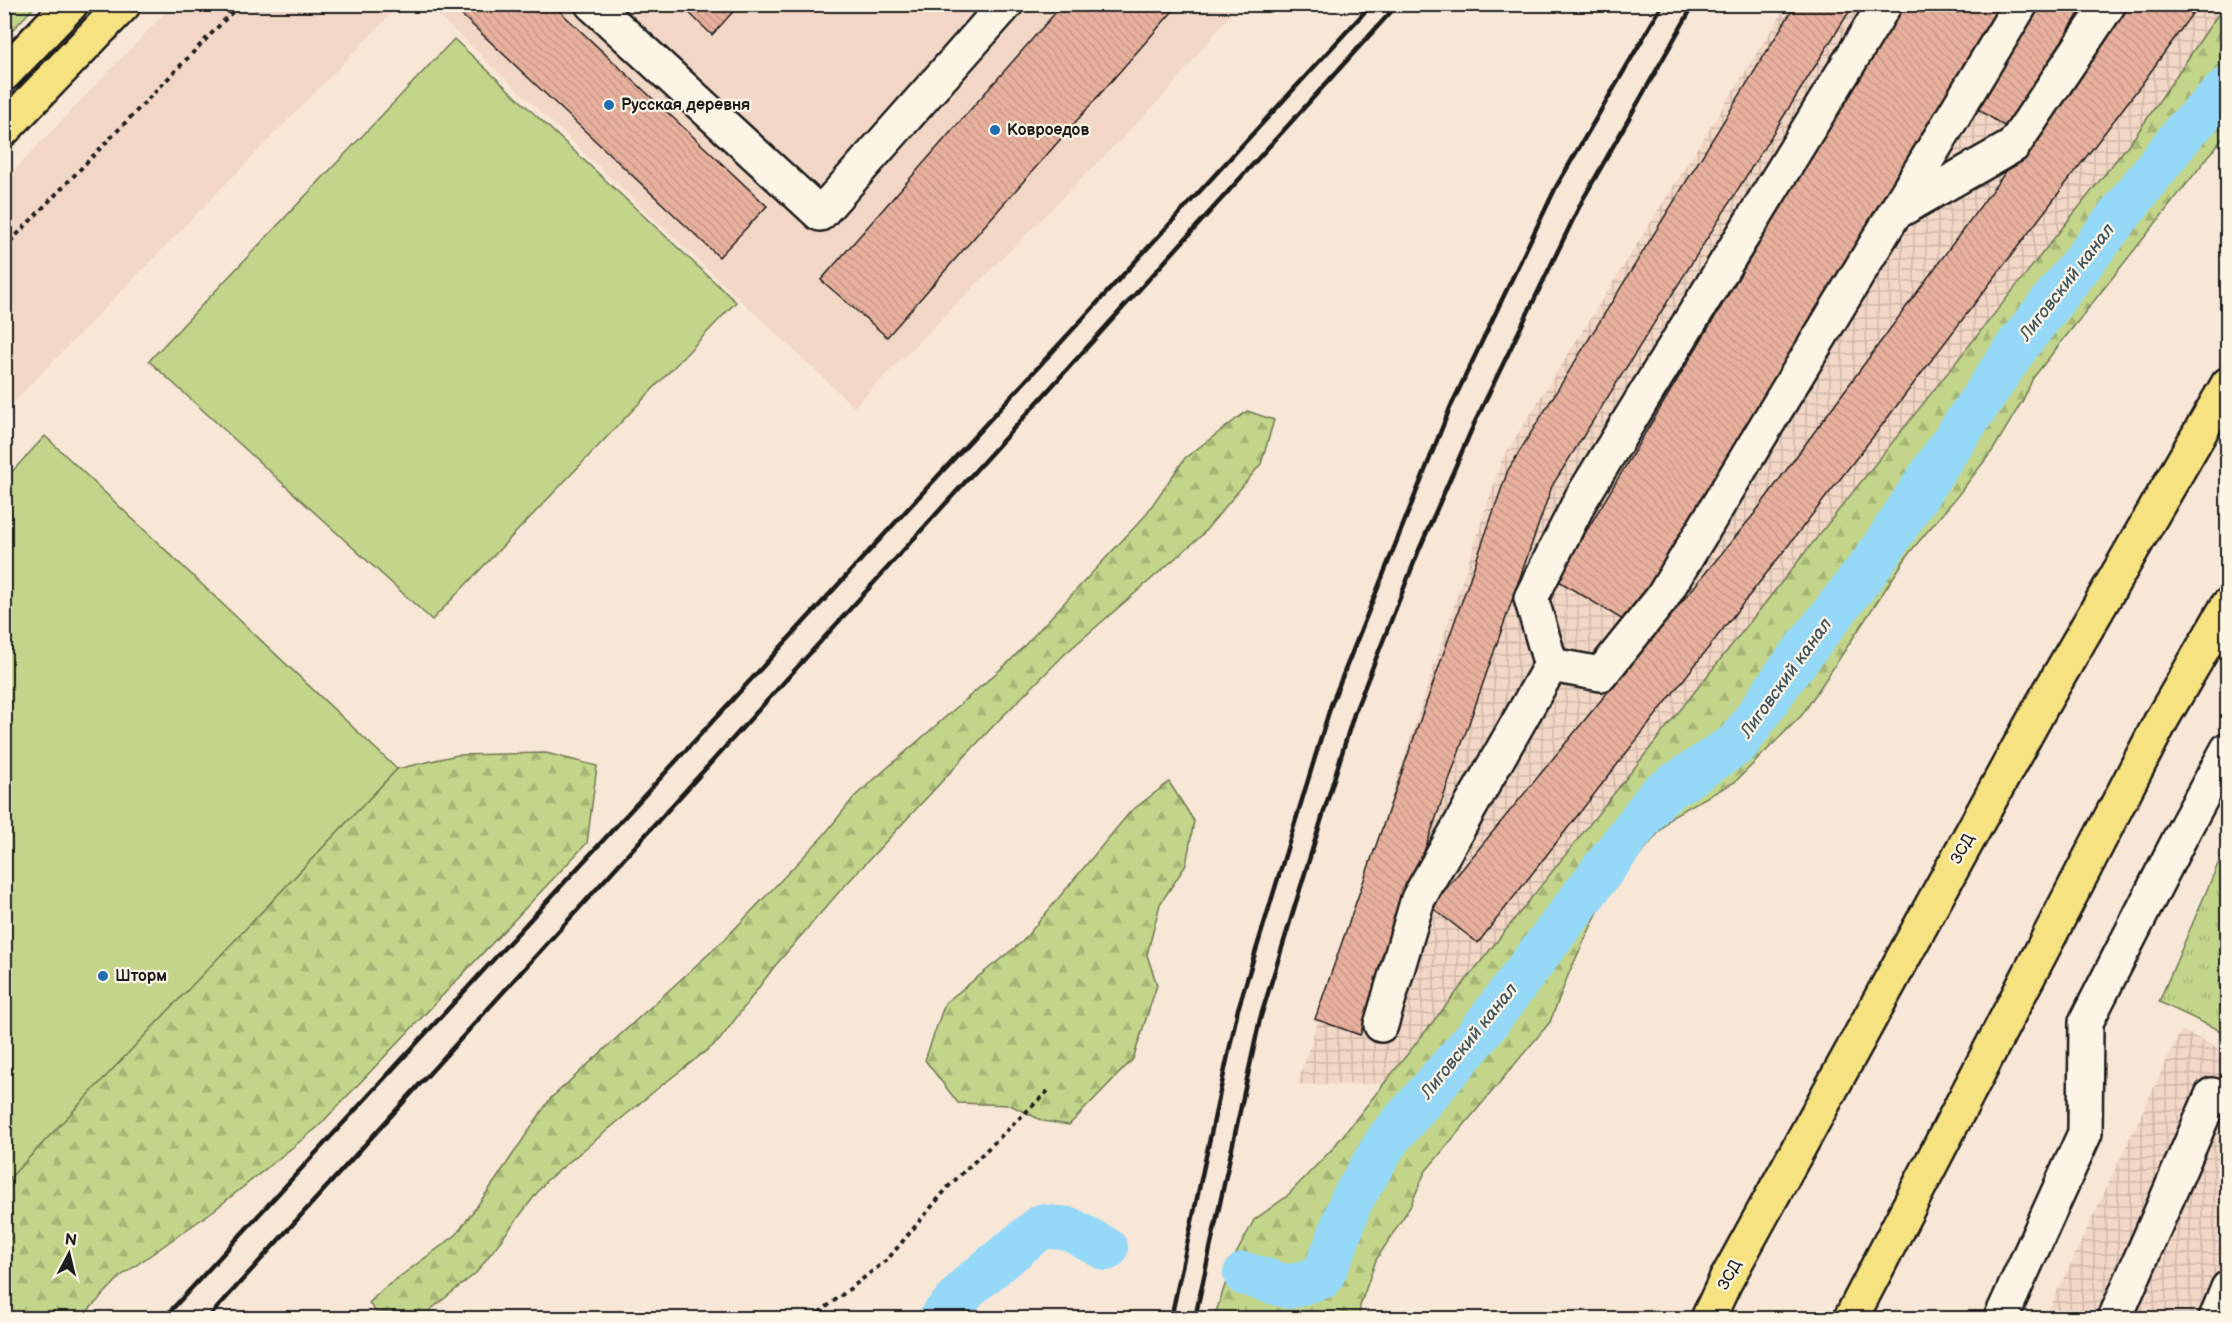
<svg xmlns="http://www.w3.org/2000/svg" width="2232" height="1323" font-family="'Balsamiq Sans',sans-serif">
<style>
.built{fill:#f3d7c6}
.industrial{fill:url(#industrial-grid)}
.grass{fill:url(#grass-tufts);stroke:#6f7853;stroke-width:1.5}
.forest{fill:url(#forest-firs);stroke:#6f7853;stroke-width:1.5}
.pitch{fill:#c2d58a;stroke:#6f7853;stroke-width:1.5}
.lines{fill:none;stroke-linecap:round;stroke-linejoin:round}
.canal{stroke:#95d8f7;stroke-width:44}
.building{fill:url(#building-back-hatch);stroke:#1c1c1c;stroke-width:1.5}
.minor-casing{stroke:#1c1c1c;stroke-width:38}
.major-casing{stroke:#1c1c1c;stroke-width:38}
.highway-casing{stroke:#1c1c1c;stroke-width:38}
.path{stroke:#1c1c1c;stroke-width:4;stroke-dasharray:4.5 4.5;stroke-linecap:butt}
.minor{stroke:#fcf5e5;stroke-width:33}
.major{stroke:#f7e281;stroke-width:33}
.highway{stroke:#f7e281;stroke-width:33}
.rail{stroke:#1c1c1c;stroke-width:4.5}
.poi-dot{fill:#1f6fb2;stroke:#fcf5e5;stroke-width:2}
.labels{text-anchor:middle;dominant-baseline:central;stroke-width:4.5;stroke-linejoin:round;paint-order:stroke}
.poi-label{font-size:16px;font-weight:bold;fill:#1c1c1c;stroke:#fcf5e5;text-anchor:start}
.street-label{font-size:16px;fill:#1c1c1c;stroke:#fcf5e5}
.water-label{font-size:18px;font-style:italic;fill:#40545e;stroke:#fcf5e5}
</style>
<defs>
<pattern id="industrial-grid" width="8" height="8" patternUnits="userSpaceOnUse" patternTransform="scale(1.5)"><rect width="8" height="8" fill="#f3d7c6"/><path d="M0 4h8M4 0v8" fill="none" stroke="#d0b8aa"/></pattern>
<pattern id="grass-tufts" width="24" height="20" patternUnits="userSpaceOnUse" patternTransform="scale(1.5)"><rect width="24" height="20" fill="#c2d58a"/><path d="M3 7l-1-3M5 7V3M7 7l1-3M15 17l-1-3M17 17v-4M19 17l1-3" fill="none" stroke="#a6b676"/></pattern>
<pattern id="forest-firs" width="22" height="20" patternUnits="userSpaceOnUse" patternTransform="scale(1.5)"><rect width="22" height="20" fill="#c2d58a"/><path d="M5 1l3.5 6h-7zM16 11l3.5 6h-7z" fill="#a6b676"/></pattern>
<pattern id="building-back-hatch" width="6" height="6" patternUnits="userSpaceOnUse" patternTransform="scale(1.5)"><rect width="6" height="6" fill="#e8b19e"/><path d="M-1 5l2 2M0 0l6 6M5-1l2 2" fill="none" stroke="#c69888"/></pattern>
</defs>
<rect width="100%" height="100%" fill="#f8e7d7"/>
<filter id="ink" filterUnits="userSpaceOnUse"><feTurbulence type="fractalNoise" baseFrequency=".0167" numOctaves="2"/><feDisplacementMap in="SourceGraphic" scale="12" xChannelSelector="R" yChannelSelector="G"/><feConvolveMatrix kernelMatrix="1 2 1 2 8 2 1 2 1" color-interpolation-filters="sRGB"/></filter>
<g filter="url(#ink)">
<!-- built -->
<path class="built" d="M388,4l7,6 -390,401v-231l167,-175z
M427,5h811l-73,90 -311,312z"/>
<!-- industrial -->
<path class="industrial" d="M1787,5h438l-89,130 -753,949 -86,1 205,-626z
M2181,1030l46,22v266h-182z"/>
<!-- grass -->
<path class="grass" d="M5,4l31,1 -31,33 -1,-33z
M2227,843v191l-68,-32z"/>
<!-- forest -->
<path class="forest" d="M2225,4l3,1 -1,128 -194,245 -10,22 -30,50 -38,49 -45,53 -108,163 -67,67 -63,34 -69,85 -34,72 -19,49 -125,150 -15,35 -34,53 -16,46 -1,12h-145l20,-60 20,-38 32,-23 47,-49 803,-1013z
M1247,411l27,9 -13,44 -60,72 -135,117 -70,70 -157,169 -65,75 -55,74 -62,48 -111,92 -70,92 -51,41 -49,-2 -7,-9 14,-14 73,-54 39,-54 55,-82 175,-160 99,-104 31,-39 156,-136 133,-143 41,-59z
M546,753l51,13 -10,77 -269,284 -105,84 -92,65 -40,42h-76l-1,-135 393,-414 60,-14z
M1169,782l25,39 -8,44 -26,39 -13,51 10,30 -24,74 -64,66 -26,-4 -33,-16 -52,-2 -33,-43 20,-57 77,-61 108,-130z"/>
<!-- pitch -->
<path class="pitch" d="M454,39l282,263 -304,318 -283,-259z
M45,436l352,333 -392,414v-704z"/>
<g class="lines">
<!-- canal -->
<path class="canal" d="M1245,1274l44,13 33,-10 15,-35 14,-41 37,-62 86,-99 185,-245 79,-52 48,-69 90,-116 63,-96 79,-117 167,-214 43,-43
M941,1318l29,-33 72,-59 27,3 37,20"/>
</g>
<!-- building -->
<path class="building" d="M450,4h102l215,202 -48,51z
M680,4h60l-28,31z
M1063,4h116l-292,333 -66,-57z
M1796,4h58l-302,482 -192,549 -45,-16 193,-549z
M1903,4h97l-372,619 -71,-43z
M2033,4h52l-78,124 -37,-24z
M2129,4h70l-55,77 -268,352 -398,510 -47,-36 323,-393z"/>
<g class="lines">
<defs>
<path id="minor" d="M592,4l228,210 186,-210
M1885,4l-304,495 -50,99 20,67 50,9 61,-76 359,-594
M1895,213l118,-67 96,-142
M1381,1025l37,-126 133,-234
M2001,1318l84,-185 1,-111 99,-194 43,-79
M2115,1318l97,-223
M2216,1318l12,-30"/>
<path id="major" d="M4,74l67,-70
M4,129l120,-125"/>
<path id="highway" d="M1708,1318l17,-36 317,-577 186,-321
M1851,1318l311,-599 66,-114"/>
</defs>
<!-- minor casing -->
<use href="#minor" class="minor-casing"/>
<!-- major casing -->
<use href="#major" class="major-casing"/>
<!-- highway casing -->
<use href="#highway" class="highway-casing"/>
<!-- path -->
<path class="path" d="M4,248l236,-244
M812,1318l75,-58 62,-74 101,-97"/>
<!-- minor -->
<use href="#minor" class="minor"/>
<!-- major -->
<use href="#major" class="major"/>
<!-- highway -->
<use href="#highway" class="highway"/>
<!-- rail -->
<path class="rail" d="M164,1318l1208,-1314
M208,1318l1190,-1314
M1171,1318l67,-309 93,-304 119,-297 106,-221 107,-183
M1195,1318l65,-299 94,-305 65,-164 55,-126 108,-223 112,-197"/>
</g>
</g>
<!-- markers -->
<g class="poi-dot">
<circle cx="609" cy="105" r="6"/>
<circle cx="995" cy="130" r="6"/>
<circle cx="103" cy="976" r="6"/>
</g>
<g class="labels">
<!-- poi labels -->
<g class="poi-label">
<text x="621" y="105">Русская деревня</text>
<text x="1007" y="130">Ковроедов</text>
<text x="115" y="976">Шторм</text>
</g>
<!-- street labels -->
<g class="street-label">
<text transform="translate(1963 849) rotate(-61)">ЗСД</text>
<text transform="translate(1730 1275) rotate(-62)">ЗСД</text>
</g>
<!-- water labels -->
<g class="water-label">
<text transform="translate(2067 282) rotate(-52)">Лиговский канал</text>
<text transform="translate(1786 678) rotate(-54)">Лиговский канал</text>
<text transform="translate(1469 1041) rotate(-51)">Лиговский канал</text>
</g>
</g>
<!-- margin -->
<rect width="2232" height="1323" fill="none" stroke="#fcf5e5" stroke-width="24"/>
<rect x="12" y="12" width="2208" height="1299" fill="none" stroke="#1c1c1c" stroke-width="2" filter="url(#ink)"/>
<!-- north arrow -->
<g transform="translate(69 1254) rotate(7)" stroke="#fcf5e5" stroke-width="4.5" paint-order="stroke">
<path d="M0-4.5L10 22L0 15L-10 22Z" fill="#1c1c1c"/>
<text y="-9" font-size="16" font-weight="bold" text-anchor="middle" fill="#1c1c1c">N</text>
</g>
</svg>
